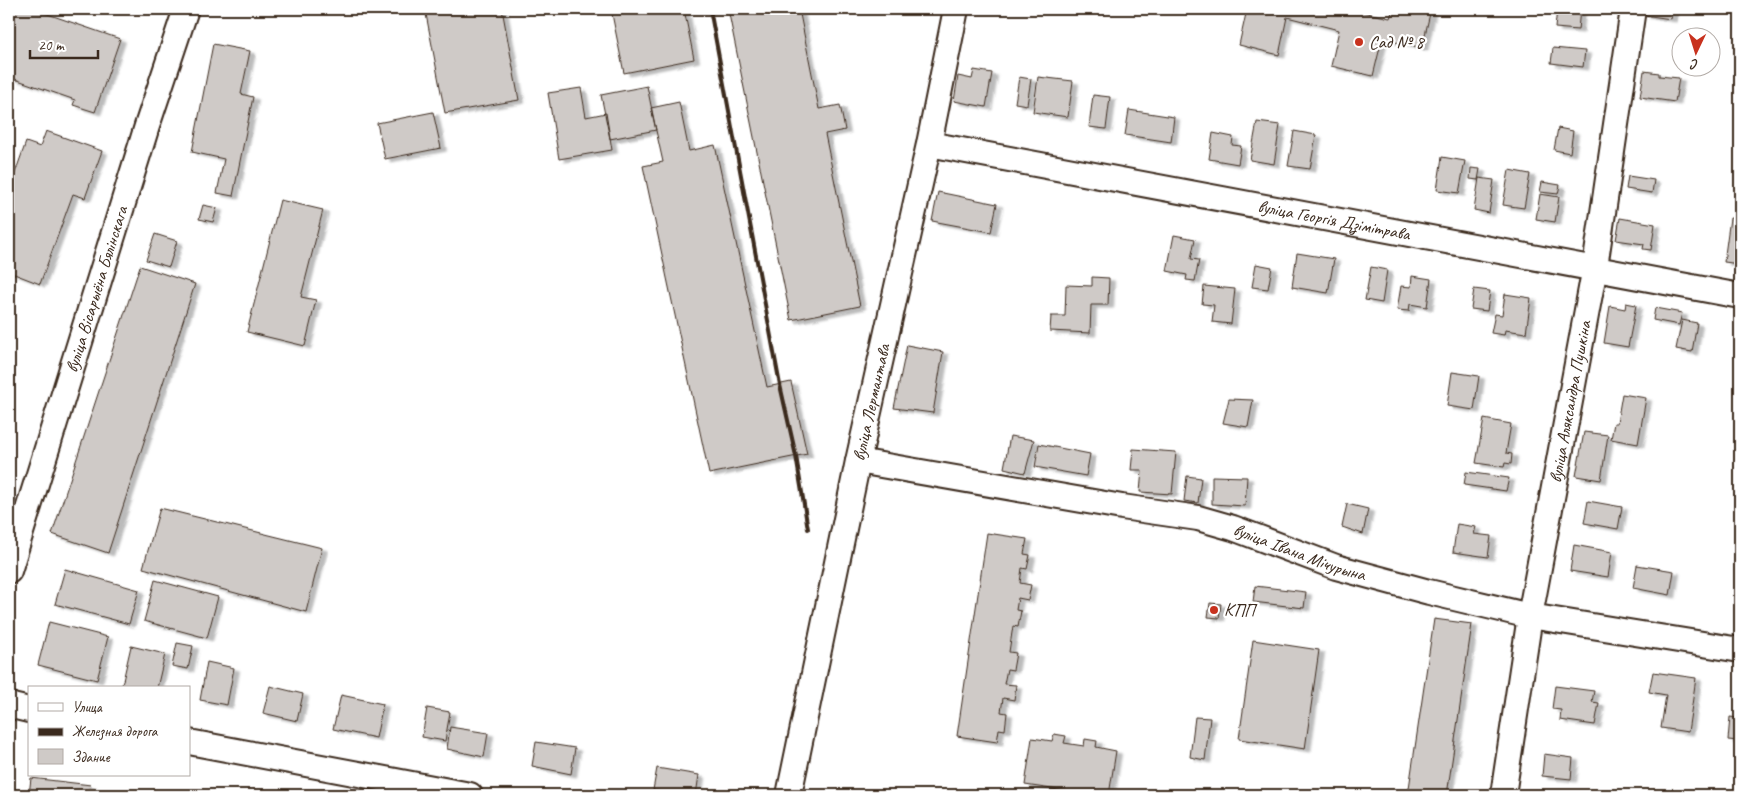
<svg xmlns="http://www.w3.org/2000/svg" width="1749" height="804" font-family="Caveat,sans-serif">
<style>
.building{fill:#cfcac7;stroke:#3b2a1e;filter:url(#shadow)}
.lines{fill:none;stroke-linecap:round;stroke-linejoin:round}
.street-casing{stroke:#3b2a1e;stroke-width:28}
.street{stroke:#fff;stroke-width:24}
.rail{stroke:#3b2a1e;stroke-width:4}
.poi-dot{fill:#c8321e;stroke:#fff;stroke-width:2}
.labels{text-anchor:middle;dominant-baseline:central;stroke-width:4.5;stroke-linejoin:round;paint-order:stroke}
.poi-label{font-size:18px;fill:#3b2a1e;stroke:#fff;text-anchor:start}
.street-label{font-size:18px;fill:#3b2a1e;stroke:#fff}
</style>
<defs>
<filter id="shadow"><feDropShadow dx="5.5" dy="3" stdDeviation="1" flood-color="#0004"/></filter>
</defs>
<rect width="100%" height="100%" fill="#fff"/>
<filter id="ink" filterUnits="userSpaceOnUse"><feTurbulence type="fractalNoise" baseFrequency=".02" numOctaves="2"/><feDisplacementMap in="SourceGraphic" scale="10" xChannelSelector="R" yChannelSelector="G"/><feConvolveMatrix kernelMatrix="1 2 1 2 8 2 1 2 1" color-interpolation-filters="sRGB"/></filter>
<g filter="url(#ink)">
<!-- building -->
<path class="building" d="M9,9h24l87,30 -25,73 -22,-7 2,-5 -66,-23z
M425,9h77l17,91 -74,13z
M611,9h73l10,50 -70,14z
M728,9h71l20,100 21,-4 5,25 -20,4 35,172 -69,14z
M1247,9h102l41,9 3,-9h38l-9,39 -40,-9 -9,37 -42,-10 8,-36 -52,-13 -8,38 -40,-10z
M1557,9h23l-2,21 -23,-2z
M1645,9h28l-2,10 -27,-4z
M213,44l37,7 -9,43 12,3 -20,99 -16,-3 7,-34 -32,-7z
M1553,48l32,3 -2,16 -32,-4z
M974,70l18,3 -6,34 -32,-6 4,-25 14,3z
M1644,71l15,2v3l20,2 -4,24 -35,-5z
M1019,77l12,2 -4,26 -12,-2z
M1038,77l35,4 -5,36 -35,-5z
M647,86l9,44 -46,9 -9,-44z
M581,88l5,29 20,-4 6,37 -53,9 -11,-66z
M1093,95l17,2 -4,32 -17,-2z
M679,102l10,49 26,-6 52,242 24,-5 16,72 -98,20 -66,-308 20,-4 -12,-54z
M1129,110l45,7 -3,25 -46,-7z
M433,112l8,36 -56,11 -8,-36z
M1257,122l23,3 -6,39 -24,-4z
M1558,128l15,3 -3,22 -16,-3z
M46,131l56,20 -17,47 -12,-4 -33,90 -31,-12v-48l2,-5h-2v-29l17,-48 14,5z
M1294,131l22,4 -6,34 -22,-3z
M1213,133l20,4 -1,8 9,1 -3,18 -29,-5z
M1442,157l23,4 -6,32 -22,-3z
M1471,168l9,1 -2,11 -8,-1z
M1509,170l21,4 -6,34 -21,-3z
M1628,176l26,4 -2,13 -26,-4z
M1479,178l15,2 -5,33 -15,-3z
M1542,182l18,3 -2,9 -18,-2z
M938,192l59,12 -6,28 -59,-11z
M1540,194l19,3 -4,25 -19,-3z
M280,200l43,10 -22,87 15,3 -11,46 -58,-14z
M203,205l14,3 -4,14 -14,-3z
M1620,218l35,6 -4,26 -8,-1 1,-5 -28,-4z
M1730,218l10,1v45l-16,-2z
M155,234l22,7 -8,26 -23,-7z
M1174,235l21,4 -4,20 8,1 -4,21 -9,-1 1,-5 -20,-4z
M1297,253l37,6 -6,34 -36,-6z
M1256,264l16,3 -4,22 -16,-2z
M140,266l55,18 -87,269 -56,-19z
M1371,267l16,3 -5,33 -17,-3z
M1412,276l19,3 -4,28 -17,-3 -1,7 -12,-1 4,-24 10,1z
M1092,277l17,1 -1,27h-17l-1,28 -40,-2 1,-15h14l1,-31 26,1z
M1204,286l31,3 -4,35 -19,-2 2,-17 -12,-1z
M1474,289l16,2 -3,20 -16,-2z
M1505,294l26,4 -5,35 -21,-3 -1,5 -13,-2 4,-19 7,1z
M1626,303l10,2 -8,42 -24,-4 6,-37 15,3z
M1655,308l27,5 -3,12 -26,-5z
M1682,320l15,3 -5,29 -16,-3z
M907,345l36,7 -10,61 -39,-5z
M1452,372l27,4 -5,34 -27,-4z
M1622,394l24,4 -8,46 -27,-5 3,-16h3z
M1229,399l24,1 -5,27 -25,-4z
M1484,419l27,5 -5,29 6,1 -1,10 -6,-1 -1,4 -28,-4z
M1584,432l24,3 -7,45 -25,-4z
M1010,436l24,4 -9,33 -21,-5z
M1039,444l51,10 -4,22 -51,-9z
M1133,449l43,3 -4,42 -32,-2 2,-22h-11z
M1466,472l43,6 -3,13 -42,-6z
M1187,476l14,2 -3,25 -14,-2z
M1212,476l35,1 -2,29 -33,-2z
M1588,501l34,6 -4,22 -34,-6z
M1347,504l21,5 -5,25 -21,-7z
M160,508l162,40 -16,64 -163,-44z
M1457,524l19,3 -2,7 17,2 -3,21 -35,-5z
M987,533l40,6 -3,15 6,1 -3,14 -5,-1 -2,15 11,2 -3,15 -10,-2 -2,12 5,1 -3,16 -5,-1 -4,26 7,1 -3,17 -6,-1 -3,15 12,1 -2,15 -11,-2 -2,14 6,1 -2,17 -6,-1 -2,13 -40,-6z
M1574,545l38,7 -4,25 -38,-6z
M1637,565l37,6 -4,24 -37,-7z
M65,569l74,21 -10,34 -74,-20z
M155,580l63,17 -11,41 -63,-17z
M1255,586l51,6 -2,16 -51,-6z
M1210,603l11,1 -2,14 -11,-1z
M1434,619l38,5 -25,171h-39z
M49,622l59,15 -11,43 -59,-15z
M1253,640l66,10 -14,99 -66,-10z
M177,643l16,3 -5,23 -16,-3z
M131,646l34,8 -8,34h-23l-12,-3z
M207,662l27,6 -7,37 -27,-5z
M1653,672l43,6 -8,54 -27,-4 5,-33 -17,-3z
M270,686l33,8 -6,27 -34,-8z
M1555,686l39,5 -2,11 7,1 -4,22 -35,-5 1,-10 -9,-1z
M341,695l42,9 -7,34 -43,-9z
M1740,701v31h-1l-1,9 -10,-1 2,-23 8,1z
M427,708l23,4 -5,29 -23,-4z
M1195,717l15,1 -5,42 -15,-3z
M450,727l38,6 -4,24 -37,-8z
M1054,734l12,2 -2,7 20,3 1,-7 12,2 -1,6 20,4 -7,44h-17l-67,-10 7,-47 20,3z
M536,742l39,6 -4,26 -39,-8z
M1544,754l29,4 -2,21 -29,-3z
M657,768l42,7 -3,20h-16l-27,-5z
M31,778l60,7 -2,10h-60z"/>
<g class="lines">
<defs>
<g id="street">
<path id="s1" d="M929,144l811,152"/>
<path id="s2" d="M858,461l264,46 76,11 35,10 103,39 93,25 101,24 210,34"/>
<path id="s3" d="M9,571l138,-445 39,-117"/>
<path d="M9,704l3,2 17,4"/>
<path d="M189,742l281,53"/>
<path id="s4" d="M789,795l69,-334 71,-317 27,-135"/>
<path id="s5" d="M1503,795l27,-179 65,-349 38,-258"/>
</g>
</defs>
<!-- street casing -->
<use href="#street" class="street-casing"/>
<!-- street -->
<use href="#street" class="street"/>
<!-- rail -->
<path class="rail" d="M710,9l70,376 16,71 12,73"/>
</g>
</g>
<!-- markers -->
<g class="poi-dot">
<circle cx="1359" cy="42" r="5"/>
<circle cx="1214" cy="610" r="5"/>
</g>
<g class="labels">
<!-- poi labels -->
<g class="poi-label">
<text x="1369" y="42">Сад № 8</text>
<text x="1224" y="610">КПП</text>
</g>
<!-- street labels -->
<g class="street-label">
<text stroke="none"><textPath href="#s1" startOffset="412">вуліца Георгія Дзімітрава</textPath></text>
<text stroke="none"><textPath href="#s3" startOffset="295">вуліца Вісарыёна Бялінскага</textPath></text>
<text stroke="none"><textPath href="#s4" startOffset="401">вуліца Лермантава</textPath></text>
<text stroke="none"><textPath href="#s5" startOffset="399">вуліца Аляксандра Пушкіна</textPath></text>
<text stroke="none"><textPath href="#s2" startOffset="452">вуліца Івана Мічурына</textPath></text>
</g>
</g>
<!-- margin -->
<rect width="1749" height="804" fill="none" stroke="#fff" stroke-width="30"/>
<rect x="15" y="15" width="1719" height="774" fill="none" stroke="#3b2a1e" stroke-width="2" filter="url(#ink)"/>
<!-- legend -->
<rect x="28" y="686" width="162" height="90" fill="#ffffff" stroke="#b1aaa5"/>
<rect x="38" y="703" width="25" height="8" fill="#ffffff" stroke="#b1aaa5"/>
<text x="72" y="712" font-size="15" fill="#3b2a1e">Улица</text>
<rect x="38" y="728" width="25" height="8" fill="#3b2a1e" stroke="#b1aaa5"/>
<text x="72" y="736" font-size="15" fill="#3b2a1e">Железная дорога</text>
<rect x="38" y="749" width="25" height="15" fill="#cfcac7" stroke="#b1aaa5"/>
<text x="72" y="762" font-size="15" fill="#3b2a1e">Здание</text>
<!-- north arrow -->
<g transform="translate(1696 52) rotate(184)"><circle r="24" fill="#ffffff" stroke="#b1aaa5"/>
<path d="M0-4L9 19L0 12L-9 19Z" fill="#c8321e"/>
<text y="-8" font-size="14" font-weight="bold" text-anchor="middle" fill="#3b2a1e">С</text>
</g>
<!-- scale -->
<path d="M30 50v8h68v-8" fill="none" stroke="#3b2a1e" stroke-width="2.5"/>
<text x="38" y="50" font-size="15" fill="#3b2a1e" stroke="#ffffff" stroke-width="4" paint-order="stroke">20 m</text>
</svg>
